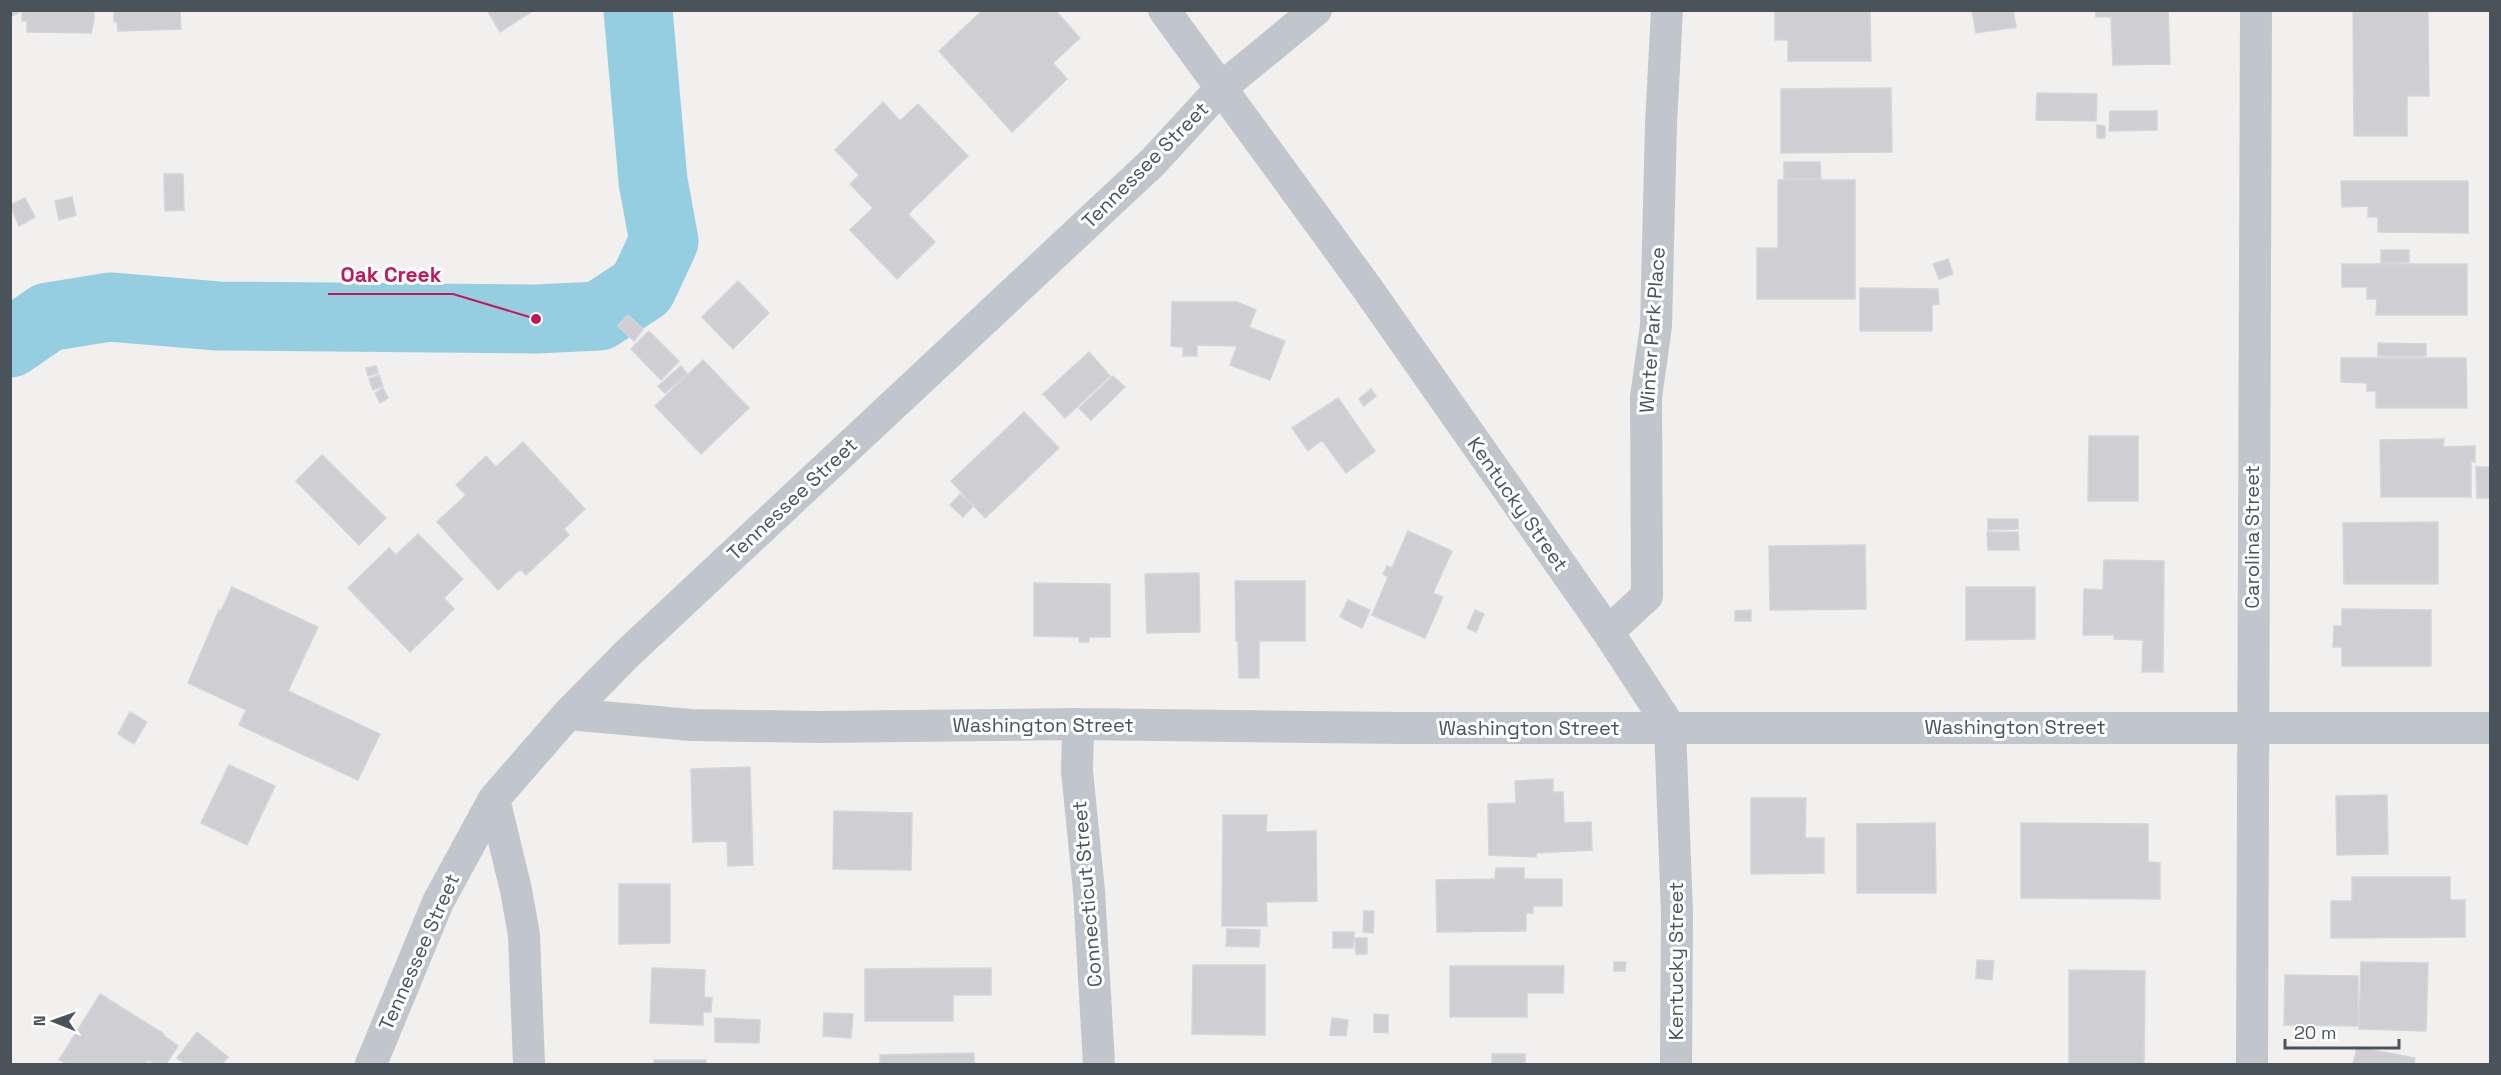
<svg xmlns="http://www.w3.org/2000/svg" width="2501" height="1075" font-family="'Space Grotesk',sans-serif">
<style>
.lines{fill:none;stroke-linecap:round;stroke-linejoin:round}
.river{stroke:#96cee1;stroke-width:69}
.building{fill:#ceced3;stroke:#d4d5da;stroke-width:1.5}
.street{stroke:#c0c6cc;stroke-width:32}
.labels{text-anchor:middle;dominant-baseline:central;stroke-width:6;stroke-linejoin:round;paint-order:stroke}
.street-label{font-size:20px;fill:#4a525a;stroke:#fff}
.leader{fill:none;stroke:#c2185b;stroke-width:2}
.callout-dot{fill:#c2185b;stroke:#fff;stroke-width:2}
.callout-label{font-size:21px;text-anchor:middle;font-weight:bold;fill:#c2185b;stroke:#fff;stroke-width:6;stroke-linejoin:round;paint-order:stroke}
</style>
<rect width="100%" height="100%" fill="#f1f0ef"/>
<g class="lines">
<!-- river -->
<path class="river" d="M10,343l38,-26 62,-10 108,9 318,3 63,-3 43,-28 22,-47 -11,-60 -15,-171"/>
</g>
<!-- building -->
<path class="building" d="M10,10h9l1,2 -10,5z
M22,10h72v11l-3,12 -64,-1v-11h-5z
M180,10l1,19 -63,2 -1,-9h-3v-11z
M487,10h47l-34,22z
M983,10h72l25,28 -27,25 14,16 -55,53 -73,-81z
M1775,10h95l1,51h-83v-21h-13z
M1972,10h41l3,17 -40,6z
M2096,10h72l2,54 -57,1 -2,-48h-15z
M2353,10h75l1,86h-22v40h-53z
M1891,88l1,64 -111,1v-64z
M2037,93l60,1 -1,27 -60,-1z
M883,102l17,19 18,-17 50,52 -60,58 27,28 -38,37 -47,-49 23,-22 -23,-24 9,-9 -24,-25z
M2110,111h47v19l-48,1z
M2097,125l8,1v12h-8z
M1784,162h36l1,17h-37z
M164,174h19l1,36 -19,1z
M1778,180h77v119h-98v-51h21z
M2341,181h127v52l-90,-1v-15h-10v-11l-26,1z
M72,197l4,18 -17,5 -4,-19z
M25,198l10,19 -16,9 -9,-21z
M2381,250h28v12l-28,1z
M1948,259l5,15 -14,5 -6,-15z
M2342,264h125v51h-91l1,-16h-10v-12h-25z
M738,281l31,32 -36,36 -31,-32z
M1860,288l78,1 1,15 -7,1v26h-72z
M1172,302h65l19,8 -7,17 36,14 -15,39 -40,-15 7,-19 -40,-1v11h-14v-9l-12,-1z
M628,315l15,14 -9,12 -16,-15z
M649,331l30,30 -18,19 -30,-31z
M2378,343l48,1v12h-48z
M1089,352l21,24 -45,42 -22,-24z
M2341,358h125l1,50h-91v-17h-9v-8l-26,-1z
M703,360l46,48 -48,46 -46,-48z
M376,366l2,7 -10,3 -2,-8z
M681,366l6,8 -22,19 -7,-7z
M379,375l4,11 -10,4 -4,-11z
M1113,376l12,11 -34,33 -12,-12z
M383,388l5,10 -8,5 -5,-10z
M1371,389l5,7 -12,10 -5,-7z
M1338,398l37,53 -29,22 -24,-33 -14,11 -16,-23z
M1024,412l35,36 -74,70 -34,-37z
M2089,436h49v65h-50z
M2444,439l-1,8 32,-1v16h-4v35h-90l-1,-57z
M523,442l62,67 -21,20 5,6 -43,40 -6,-6 -22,21 -61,-68 29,-27 -10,-10 30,-29 10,11z
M322,455l64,63 -27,27 -63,-64z
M2476,467h14v31h-13z
M960,494l13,12 -10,11 -13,-12z
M1988,519h30v10l-30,1z
M2438,522v62h-94l-1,-61z
M1408,531l44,20 -19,42 10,4 -18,41 -53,-23 16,-38 -5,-3 4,-8 5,2z
M1987,532h31l1,18h-31z
M418,534l45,45 -19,19 10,11 -44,43 -62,-64 41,-40 7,7z
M1865,545l1,64 -96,1 -1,-64z
M2104,560l60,1 -1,111h-21l1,-32 -29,-1v-4h-31l1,-46 19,1z
M1199,573l1,59 -53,1 -2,-59z
M1235,581h70v60h-46v37h-20l-1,-37h-2z
M1034,583l76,1v53h-21v5h-10v-5l-45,-1z
M232,587l86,40 -30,64 92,43 -22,46 -119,-55 7,-15 -58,-27 31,-73 2,1z
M1966,587h69v52l-69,1z
M1348,600l22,10 -8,18 -22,-11z
M2342,609l89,1v56h-89v-19h-9l1,-21h8z
M1475,610l9,4 -8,18 -9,-4z
M1751,610v11h-16v-10z
M130,712l17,10 -13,22 -16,-10z
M229,765l46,21 -28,59 -46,-22z
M750,767l3,98 -25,1 -1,-25 -34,1 -2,-73z
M1553,779v13h10l1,31 27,-1 1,28 -56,3v4l-47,-2 -1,-51 28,-1 -1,-22z
M2387,795l1,59 -51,1 -1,-59z
M1751,798h55l-1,40h19v35l-73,1z
M834,811l78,2 -1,57 -78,-1z
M1223,815h44l-1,17 50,-1 1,70 -51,1 1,24h-45z
M1935,823l1,70h-79v-69z
M2021,823l127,1v38l12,1v36l-139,-1z
M1496,868h28v11h38v27h-29v7h-7v18l-89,1 -1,-52 59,-1z
M2352,877h98v23h15v37l-134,1v-37h21z
M619,884h51v59l-51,1z
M1364,911h10l-1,22 -10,-1z
M1227,929l33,1 -1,17 -33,-1z
M1333,932h21l-1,16h-20z
M1355,938h12v16h-11z
M1977,960l17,1 -2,19 -16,-2z
M1614,962h12l-1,9h-11z
M2361,962l67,1 -2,68 -67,-2z
M1193,965h72v70l-73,-1z
M1450,966h114l-1,27h-36v24h-77z
M652,968l53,2 -1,27 8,1 -1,14h-8v13l-53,-2z
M991,968v27h-38v26h-88v-52z
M2069,970l76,1 -1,93h-75z
M2285,975l73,1v50l-74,-1z
M100,994l64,40 -1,1 15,11 -12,18h-11l-7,-4 -3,4h-78l-8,-4z
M824,1013l29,1 -2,24 -28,-2z
M1374,1014l14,1v18l-14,-1z
M715,1018l45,2 -1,23 -44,-1z
M1332,1018l16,2 -2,16 -16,-1z
M197,1032l31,25 -6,7h-37l-8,-6z
M2357,1047l58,11 -1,6h-61z
M974,1053v11h-94v-9z
M1492,1054h33v10h-33z
M654,1060h52v4h-52z"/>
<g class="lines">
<!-- street -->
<path class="street" d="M1164,10l203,278 241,344 62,95 7,186 -1,151
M1608,632l39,-36 -1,-199 10,-71 5,-202 6,-114
M568,714l123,11 128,2 259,-3 323,4h1089
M1078,724l-1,47 12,120 10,173
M494,799l22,91 8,45 5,129
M371,1064l67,-162 56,-103 74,-85 59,-60 526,-492 68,-74 95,-78
M2252,1064l4,-1054"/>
</g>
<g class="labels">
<!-- street labels -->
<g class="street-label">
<text transform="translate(1145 165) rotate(-45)">Tennessee Street</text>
<text transform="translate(1652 330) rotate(-86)">Winter Park Place</text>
<text transform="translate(792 499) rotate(-43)">Tennessee Street</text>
<text transform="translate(1518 504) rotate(55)">Kentucky Street</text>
<text transform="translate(2252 537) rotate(-90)">Carolina Street</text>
<text x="1043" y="725">Washington Street</text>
<text x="2015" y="727">Washington Street</text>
<text x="1529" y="728">Washington Street</text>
<text transform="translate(1087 894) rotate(-95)">Connecticut Street</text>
<text transform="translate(419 952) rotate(-66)">Tennessee Street</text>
<text transform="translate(1676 961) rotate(-90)">Kentucky Street</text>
</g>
</g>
<!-- callouts -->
<path class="leader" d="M536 319L453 294H328"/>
<circle class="callout-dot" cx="536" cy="319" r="6"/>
<g class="callout-label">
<text x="391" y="282">Oak Creek</text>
</g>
<!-- border -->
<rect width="2501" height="1075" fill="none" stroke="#4a525a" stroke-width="24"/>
<!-- north arrow -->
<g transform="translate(54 1021) rotate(271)" stroke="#ffffff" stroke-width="4.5" paint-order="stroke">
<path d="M0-4.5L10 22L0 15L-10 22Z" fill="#4a525a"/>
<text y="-9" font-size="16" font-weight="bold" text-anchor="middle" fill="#4a525a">N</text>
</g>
<!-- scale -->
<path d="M2285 1039v9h114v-9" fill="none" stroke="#4a525a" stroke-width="3"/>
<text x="2294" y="1039" font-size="18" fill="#4a525a" stroke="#ffffff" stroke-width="4.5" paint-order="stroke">20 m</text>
</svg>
